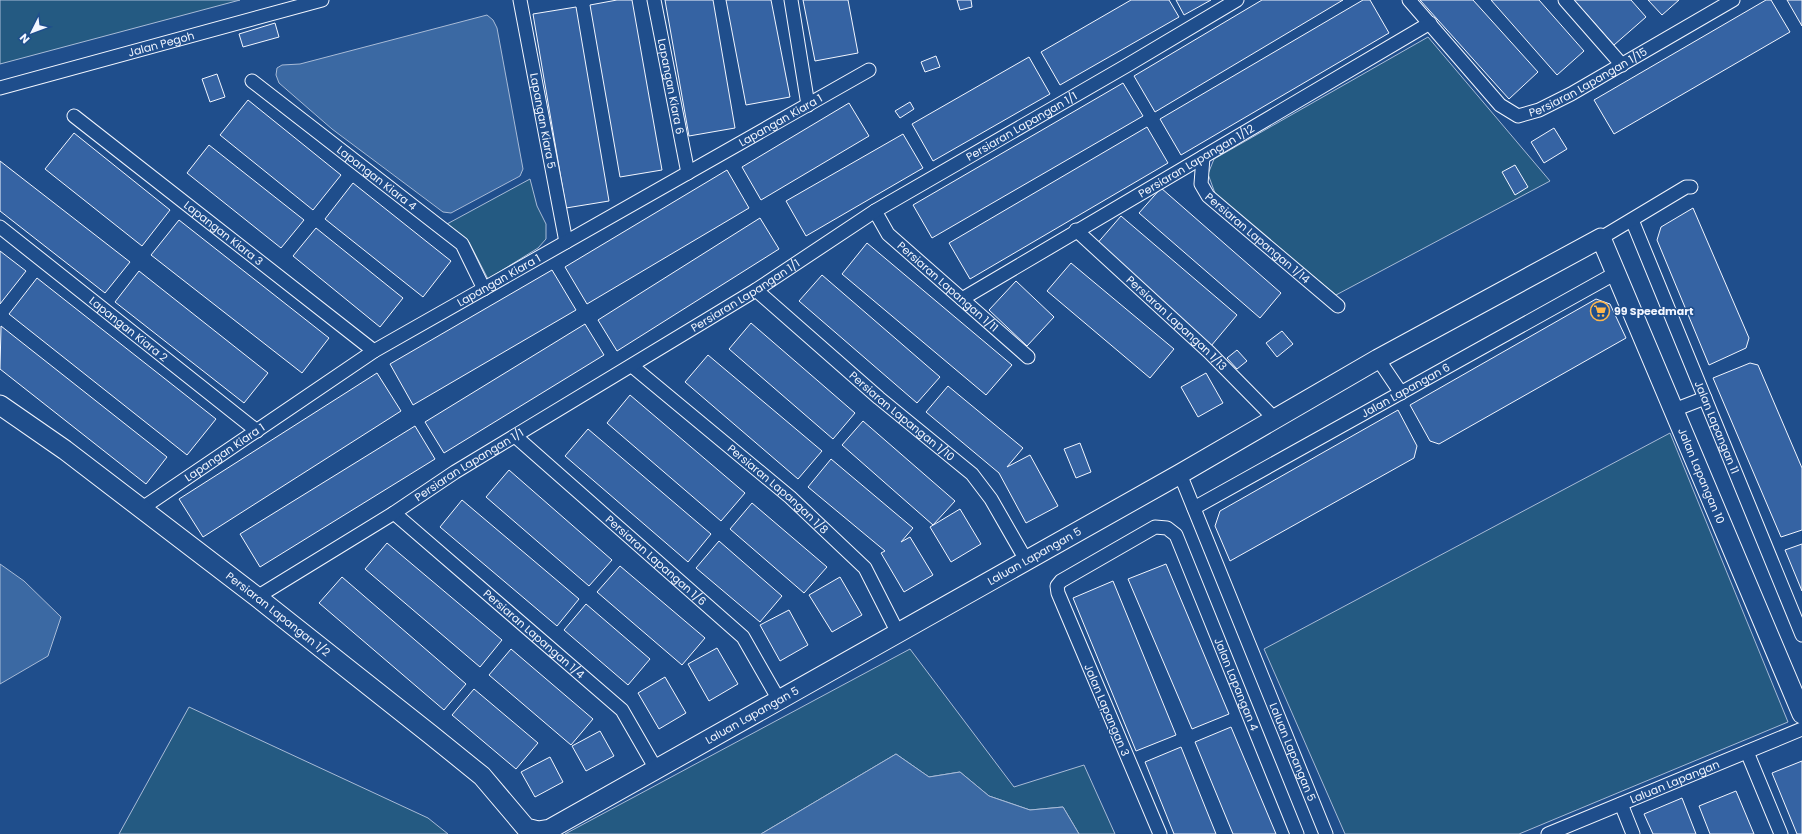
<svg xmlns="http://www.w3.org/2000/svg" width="1802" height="834" font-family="Poppins,sans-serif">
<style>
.green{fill:#245a82;stroke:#a8bbd7}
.water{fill:#3b69a3;stroke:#a8bbd7}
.building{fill:#3563a3;stroke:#f2f6ff}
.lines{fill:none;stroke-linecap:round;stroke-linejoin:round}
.street-casing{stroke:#f2f6ff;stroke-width:15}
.secondary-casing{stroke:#f2f6ff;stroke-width:21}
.street{stroke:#1f4e8c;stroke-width:13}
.secondary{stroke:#1f4e8c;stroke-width:19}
.labels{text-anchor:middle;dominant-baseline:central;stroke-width:3;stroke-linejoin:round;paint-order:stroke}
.street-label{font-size:11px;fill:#f2f6ff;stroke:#1f4e8c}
.poi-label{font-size:11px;font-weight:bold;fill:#f2f6ff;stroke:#1f4e8c;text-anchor:start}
</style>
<rect width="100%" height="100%" fill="#1f4e8c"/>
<!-- green -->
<path class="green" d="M0,0h240l-240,64z
M1428,37l122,144 -214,114 -120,-99 -8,-22 6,-15z
M530,179l7,27 9,18v15l-8,9 -50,31 -19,-37 -22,-18z
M1670,433l118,289 -269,112h-174l-81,-185z
M910,649l104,138 70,-22 31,69h-36l-16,-27 -33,3 -41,-14 -29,-24 -31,5 -33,-23 -135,80h-196z
M189,707l239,111 20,16h-329z"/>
<!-- water -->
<path class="water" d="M487,15l6,5 4,8 26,141 -3,7 -69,37 -8,-1 -111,-83 -53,-46 -3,-8 1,-7 5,-3 18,-1z
M0,564l24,17 37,36 -13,39 -48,28z
M896,754l33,23 31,-5 29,24 41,14 33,-3 16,27h-318z"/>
<!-- building -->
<path class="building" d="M617,0h15l30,170 -42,7 -30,-172z
M665,0h48l22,128 -46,8z
M726,0h45l19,97 -44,8z
M803,0h45l10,53 -43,8z
M957,0h14l1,7 -12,3z
M1131,0h38l10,17 -119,68 -19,-33z
M1176,0h35l-27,15z
M1262,0h81l-188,112 -21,-36z
M1363,0h7l19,33 -208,122 -21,-36z
M1420,0h53l65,72 -29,27z
M1491,0h48l45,51 -27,24z
M1574,0h57l15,17 -32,28z
M1648,0h31l-17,15z
M1766,0h5l19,32 -176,102 -20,-34z
M1787,0h15v26z
M576,7l33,194 -43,7 -33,-194z
M275,23l4,14 -36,10 -4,-13z
M936,56l4,11 -15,5 -4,-10z
M1029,57l21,37 -117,67 -21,-37z
M217,74l8,23 -15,5 -8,-23z
M1123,83l20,33 -211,122 -19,-33z
M248,100l93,75 -28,35 -93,-75z
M910,102l4,7 -14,9 -5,-7z
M849,103l20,33 -108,64 -19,-33z
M1147,127l21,36 -198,116 -21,-36z
M1554,128l13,21 -23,14 -13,-21z
M74,133l96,77 -28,36 -97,-77z
M903,134l20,34 -117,68 -20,-35z
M209,145l95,75 -23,28 -94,-75z
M0,161l130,101 -25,31 -105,-82z
M1515,165l13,22 -13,8 -13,-23z
M727,170l22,38 -162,96 -22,-37z
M353,183l98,78 -28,36 -98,-78z
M1161,188l120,105 -21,25 -121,-105z
M1693,208l56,130 -3,10 -37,17 -52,-125 4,-13z
M1121,216l116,99 -26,31 -116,-100z
M760,218l19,31 -162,102 -19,-31z
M179,220l150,118 -27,35 -151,-118z
M316,228l87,70 -23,29 -87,-71z
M867,243l145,122 -26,30 -144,-121z
M0,251l26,20 -26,33z
M1071,263l103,86 -24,29 -103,-87z
M552,270l24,40 -163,95 -23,-41z
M139,271l129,102 -24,30 -129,-101z
M822,275l118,102 -23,26 -118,-102z
M37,278l179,141 -29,36 -178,-141z
M1016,281l38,36 -27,29 -38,-36z
M1596,299l14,5 16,34 -187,106 -9,-3 -20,-36z
M751,323l104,90 -22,26 -104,-90z
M585,324l19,31 -160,98 -19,-31z
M1,326l166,131 -21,27 -146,-115z
M1282,331l11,13 -16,13 -11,-14z
M1237,350l10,11 -10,8 -10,-11z
M708,355l114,96 -24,28 -113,-97z
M1750,363l8,2 44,103v62l-21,7 -68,-159z
M377,373l24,38 -198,126 -24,-38z
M1206,373l17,30 -25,14 -17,-30z
M948,386l75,62 -16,19 23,-12 28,51 -32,17 -27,-50 -73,-61z
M630,395l115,98 -24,28 -114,-98z
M1398,410l19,36 -3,12 -184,103 -15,-35 5,-15z
M863,421l92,80 -22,24 -91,-80z
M415,426l20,33 -175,108 -20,-33z
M588,429l123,105 -23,28 -123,-106z
M1080,443l11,29 -15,6 -12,-29z
M831,459l82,69 -12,14 9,-5 23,38 -29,17 -23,-39 4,-2 -77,-64z
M509,470l103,90 -23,26 -103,-89z
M462,500l117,99 -22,27 -117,-99z
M752,503l75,64 -23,26 -74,-64z
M960,509l21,35 -30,18 -21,-35z
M719,541l63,55 -22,26 -64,-54z
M387,543l115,97 -22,27 -115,-98z
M1802,544v47l-17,-41z
M1166,564l63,150 -37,15 -64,-150z
M620,566l85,72 -23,27 -85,-73z
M342,577l124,107 -22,26 -125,-107z
M840,577l22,38 -30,17 -23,-37z
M1113,581l63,154 -40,16 -63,-153z
M586,604l64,55 -22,26 -64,-55z
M789,610l19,35 -28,16 -20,-36z
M717,648l21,36 -29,17 -21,-37z
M511,649l82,70 -22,26 -82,-70z
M665,677l21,36 -27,16 -21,-36z
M474,689l64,54 -22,26 -64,-54z
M1231,727l45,107h-43l-38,-92z
M600,731l14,25 -28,15 -14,-25z
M1181,747l35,87h-42l-29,-72z
M550,757l13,25 -28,15 -14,-25z
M1802,761v73h-5l-25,-61z
M1736,791l18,43h-44l-11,-28z
M1682,798l14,36h-43l-9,-20z"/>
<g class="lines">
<defs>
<g id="street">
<path id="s1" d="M520,0l46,242"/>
<path id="s2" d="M654,0l34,173"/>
<path d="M791,0l17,105"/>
<path id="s3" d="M1409,0l91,105 18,11 21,-6 32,-16 162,-94"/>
<path d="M1565,0l57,65"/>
<path id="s4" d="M252,81l210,163 22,45"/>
<path id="s5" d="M0,88l322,-88"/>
<path id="s6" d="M74,116l300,235"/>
<path id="s7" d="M1203,157l-2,27 7,12 130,110"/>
<path id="s8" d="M875,211l13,23 140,123"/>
<path id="s9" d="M1632,220l170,415"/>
<path id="s10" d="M0,227l257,204"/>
<path id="s11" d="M1076,230l133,122 65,66"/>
<path d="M1601,238l85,-51h5"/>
<path id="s12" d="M756,290l123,108 93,76 19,25 35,61"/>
<path id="s13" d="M962,299l468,-276"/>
<path d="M1378,359l23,34"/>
<path id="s14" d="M632,366l158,131 75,71 33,65"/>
<path d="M1674,410l31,-12"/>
<path id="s15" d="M515,436l228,201 36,63"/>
<path id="s16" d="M1180,474l146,360"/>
<path id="s17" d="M1194,508l422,-235"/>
<path id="s18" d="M141,509l233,-158 495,-281"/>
<path id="s19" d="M394,513l228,197 34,59"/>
<path id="s20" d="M257,597l137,-84 61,-41 301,-182 119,-79 251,-145 111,-66"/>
<path d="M1747,752l34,82"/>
<path d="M1621,804l12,30"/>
<path id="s21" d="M1160,834l-102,-241 -1,-7 4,-5 94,-54 12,1 9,7 121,299"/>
<path id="s22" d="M1548,834l254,-105"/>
</g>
<g id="secondary">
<path id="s23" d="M0,405l65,45 192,147 173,137 52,42 44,52 12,3 12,-2 630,-355 198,-115 223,-121 201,476"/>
</g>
</defs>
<!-- street casing -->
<use href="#street" class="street-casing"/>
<!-- secondary casing -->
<use href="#secondary" class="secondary-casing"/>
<!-- street -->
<use href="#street" class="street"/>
<!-- secondary -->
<use href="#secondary" class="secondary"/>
</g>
<!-- icons -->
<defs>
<symbol id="supermarket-ring" viewBox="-11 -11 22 22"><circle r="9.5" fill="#1f4e8c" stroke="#ffb74d" stroke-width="1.5"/><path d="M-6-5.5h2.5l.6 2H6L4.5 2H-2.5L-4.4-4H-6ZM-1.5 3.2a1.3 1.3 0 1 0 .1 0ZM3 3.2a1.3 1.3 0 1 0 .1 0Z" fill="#ffb74d"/></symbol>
</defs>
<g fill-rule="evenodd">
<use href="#supermarket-ring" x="1589" y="300" width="22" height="22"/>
</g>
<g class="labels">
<!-- street labels -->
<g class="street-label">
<text stroke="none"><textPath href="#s5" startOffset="167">Jalan Pegoh</textPath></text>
<text stroke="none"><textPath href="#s3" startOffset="238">Persiaran Lapangan 1/15</textPath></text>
<text stroke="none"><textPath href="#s2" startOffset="88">Lapangan Kiara 6</textPath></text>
<text stroke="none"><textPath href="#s18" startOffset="749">Lapangan Kiara 1</textPath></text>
<text stroke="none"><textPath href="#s1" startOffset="123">Lapangan Kiara 5</textPath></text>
<text stroke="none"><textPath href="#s20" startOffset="898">Persiaran Lapangan 1/1</textPath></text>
<text stroke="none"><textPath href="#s13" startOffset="272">Persiaran Lapangan 1/12</textPath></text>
<text stroke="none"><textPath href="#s4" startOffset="158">Lapangan Kiara 4</textPath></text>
<text stroke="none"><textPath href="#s6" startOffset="190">Lapangan Kiara 3</textPath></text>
<text stroke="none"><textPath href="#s7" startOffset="106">Persiaran Lapangan 1/14</textPath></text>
<text stroke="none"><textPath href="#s18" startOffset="425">Lapangan Kiara 1</textPath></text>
<text stroke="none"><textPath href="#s8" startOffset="106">Persiaran Lapangan 1/11</textPath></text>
<text stroke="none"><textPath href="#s20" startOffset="574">Persiaran Lapangan 1/1</textPath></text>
<text stroke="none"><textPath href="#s11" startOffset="137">Persiaran Lapangan 1/13</textPath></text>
<text stroke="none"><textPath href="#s10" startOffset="164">Lapangan Kiara 2</textPath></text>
<text stroke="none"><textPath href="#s17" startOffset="242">Jalan Lapangan 6</textPath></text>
<text stroke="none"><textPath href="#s12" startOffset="193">Persiaran Lapangan 1/10</textPath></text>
<text stroke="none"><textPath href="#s9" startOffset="224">Jalan Lapangan 11</textPath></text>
<text stroke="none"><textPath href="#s18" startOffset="101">Lapangan Kiara 1</textPath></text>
<text stroke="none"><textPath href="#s20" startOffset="250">Persiaran Lapangan 1/1</textPath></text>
<text stroke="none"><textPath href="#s23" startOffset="2165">Jalan Lapangan 10</textPath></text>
<text stroke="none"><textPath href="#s14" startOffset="191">Persiaran Lapangan 1/8</textPath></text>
<text stroke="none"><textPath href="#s23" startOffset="1257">Laluan Lapangan 5</textPath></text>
<text stroke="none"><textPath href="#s15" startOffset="188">Persiaran Lapangan 1/6</textPath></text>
<text stroke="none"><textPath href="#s23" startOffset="348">Persiaran Lapangan 1/2</textPath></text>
<text stroke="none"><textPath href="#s19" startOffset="185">Persiaran Lapangan 1/4</textPath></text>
<text stroke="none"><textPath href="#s21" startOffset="568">Jalan Lapangan 4</textPath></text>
<text transform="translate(1107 710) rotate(67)">Jalan Lapangan 3</text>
<text stroke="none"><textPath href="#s23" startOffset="933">Laluan Lapangan 5</textPath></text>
<text stroke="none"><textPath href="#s16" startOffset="300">Laluan Lapangan 5</textPath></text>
<text stroke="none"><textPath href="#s22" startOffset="137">Laluan Lapangan</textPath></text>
</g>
<!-- poi labels -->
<g class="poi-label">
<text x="1614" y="311">99 Speedmart</text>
</g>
</g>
<!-- north arrow -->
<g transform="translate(32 32) rotate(228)" stroke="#1f4e8c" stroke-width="3" paint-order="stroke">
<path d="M0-3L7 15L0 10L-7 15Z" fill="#f2f6ff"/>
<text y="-6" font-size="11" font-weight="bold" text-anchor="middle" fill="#f2f6ff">N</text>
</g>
</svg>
